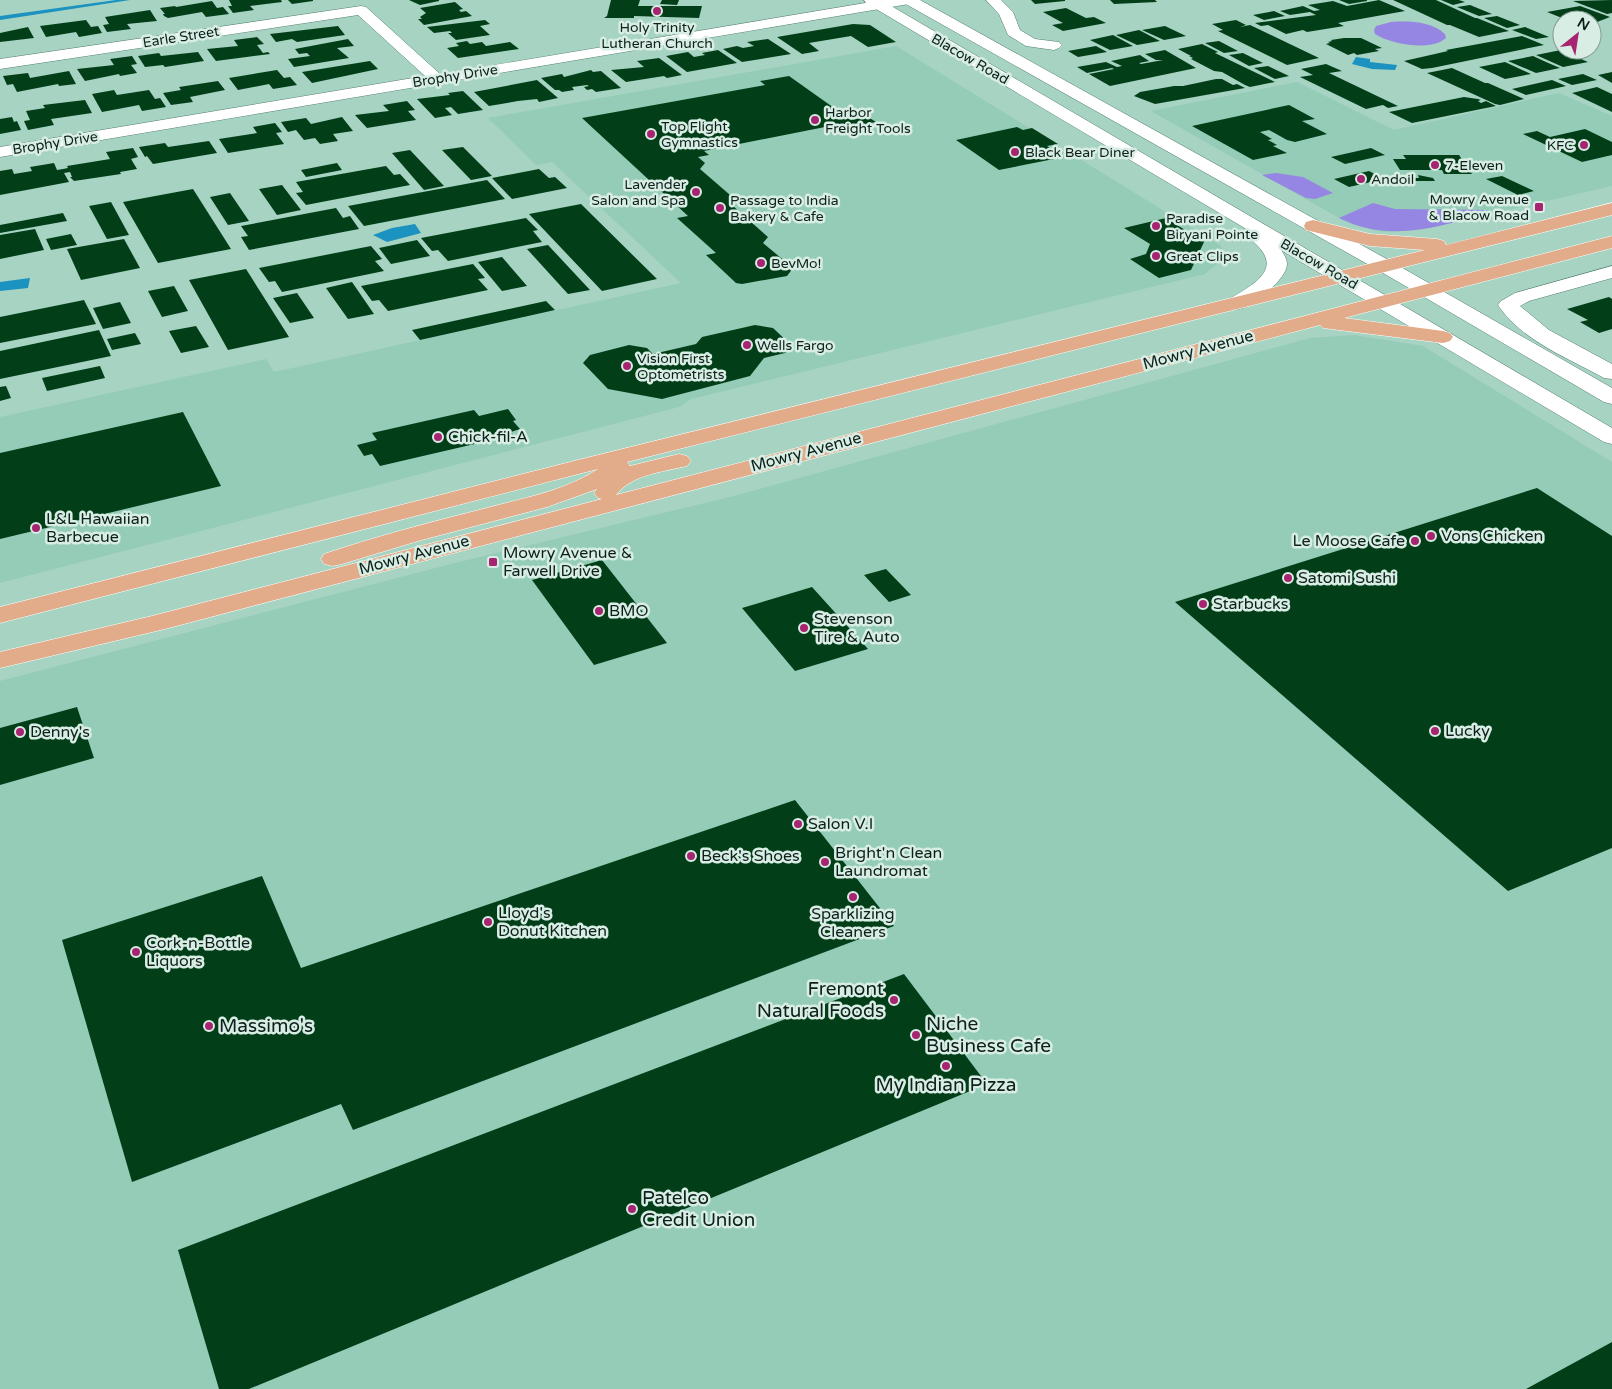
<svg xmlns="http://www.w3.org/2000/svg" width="1612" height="1389" font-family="'Varela Round',sans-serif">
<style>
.built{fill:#95ccb8}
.green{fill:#9686e4}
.water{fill:#1b92bf}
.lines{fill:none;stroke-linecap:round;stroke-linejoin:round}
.stream{fill:#1b92bf;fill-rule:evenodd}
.building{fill:#023f19}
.street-casing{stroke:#547f70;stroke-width:1}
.secondary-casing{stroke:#547f70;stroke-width:1}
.primary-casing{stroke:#fff;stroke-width:1}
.street{fill:#fff;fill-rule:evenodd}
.secondary{fill:#fff;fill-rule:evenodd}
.primary{fill:#e2ab89;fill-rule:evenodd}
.poi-dot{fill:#a62470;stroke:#d8eee5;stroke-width:2}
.labels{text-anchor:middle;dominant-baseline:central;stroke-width:5;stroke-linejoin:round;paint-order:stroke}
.far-poi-label{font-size:14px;fill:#0e201a;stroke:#d8eee5;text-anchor:start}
.far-street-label{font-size:14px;fill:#0e201a;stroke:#d8eee5}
.street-label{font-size:16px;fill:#0e201a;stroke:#d8eee5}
.poi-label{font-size:16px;fill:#0e201a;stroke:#d8eee5;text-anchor:start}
.near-poi-label{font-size:19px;fill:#0e201a;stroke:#d8eee5;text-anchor:start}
</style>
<rect width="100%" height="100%" fill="#a6d3c2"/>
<!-- built -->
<path class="built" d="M896,46l325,200 2,13 -18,15 -514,125 -12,8 -679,176v-166l266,-58 8,13 407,-89 -129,-121 -16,3 -48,-47z
M1297,82l97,48 165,-37 53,23v70l-192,44 -37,2 -29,-7 -15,-7 -188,-107z
M1354,335l69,11 189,116v927h-1612v-708l451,-117 283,-68 576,-158z"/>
<!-- green -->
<path class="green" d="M1391,22c18,-1 40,-1 54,12l1,4c-15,14 -56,6 -71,-4l-1,-4 2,-4z
M1276,173l27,4 30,16 -18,6 -9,-1 -44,-23z
M1373,203l22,6 89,1 7,3c-54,13 -99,31 -152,5z"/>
<!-- water -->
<path class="water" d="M1356,57l14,2v3l27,3 -2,5 -23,-1 -20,-5z
M415,224l6,9 -34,9 -14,-7 19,-7z
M30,278l-2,10 -28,3v-9z"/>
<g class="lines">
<!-- stream -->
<path class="stream" d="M116,0h14l-130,20v-4z"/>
</g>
<!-- building -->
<path class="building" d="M229,0h52l1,2 -32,4 4,4 -21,3 -5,-7h4z
M288,0h25v1l-21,3z
M409,0h30v1l-19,4z
M611,0h29l-2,6h64l-3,12 -65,-2v2h-30l3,-2z
M662,0h17l-2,5 -17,-1z
M1031,0h34v1l-30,3z
M1110,0h45l2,2 -43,2z
M1339,0h28v1l-18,3z
M1379,0l26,11 -67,12 6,3 -37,6 -4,-2 -17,4 -18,-9 -7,1 -6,-3 61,-8 -6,-3 -20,3 -10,-4 23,-5 11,5 6,-1 -12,-5 25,-4 14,5z
M1393,0h43l39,18h2l32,13 -30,6 -29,-12h-3z
M1441,0h18l6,2 -12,3z
M1612,0v13l-5,1 -34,-13z
M212,1l5,7 6,-1 6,7 -23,3 -4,-5 -34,6 -4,-2 -1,-2h2l-5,-6 15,-2 1,1z
M455,2l8,7 -4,1 2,2 5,-1 6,5 -48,9 -6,-6h4l-2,-2 6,-4 -6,-5z
M1470,5l22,9 -13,2 -22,-9z
M1580,6l30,11 -18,7v-4h-25l-20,-8z
M1066,8l20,10 8,-1 12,6 -43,8 -11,-6 11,-2 -20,-11z
M150,10l7,11 -30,3 4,5 -24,3 -4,-7 6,-1 -4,-7z
M1274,11l11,5 -21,4 -11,-5z
M1497,16l23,9 -13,3 -23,-10z
M86,20l5,7 7,-1 4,7 -23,4 -3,-5 -30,5 -6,-11z
M485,20l5,4 -10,2 10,9 -34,5 -8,-7h4l-2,-2 -16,2 -7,-6z
M1236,20l10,5 -6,2 10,-2 69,33 -32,7 -69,-34 5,-1 -11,-6z
M853,24l17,1 26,17 -28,5 -17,-11 -42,7 10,8 -17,3 -25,-17z
M338,26l7,9 -48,7 -5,-3 -16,3 -6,-8z
M1165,26l21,10 -22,4 -22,-10z
M28,27l6,11 -34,4v-9z
M1525,27l24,10 -13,2 -24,-9z
M1139,30l21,11 -23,4 -21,-10z
M1113,35l20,11 -23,4 -20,-10z
M1522,36l22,9 -112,23 -10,1 -18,-8 44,-10 -2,-1z
M257,37l7,7 -7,1 6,8 5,-1 2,2 -54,7 -9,-12 31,-3 -4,-6z
M1344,38h17l21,10 -7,1 4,2 -22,4 -3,-2 -6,2 -22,-11 4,-1 -2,-1 4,-1 -1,-1z
M348,39l6,7 -17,2 12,10 -55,9 -6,-8 22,-3 -3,-3 -8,1 -4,-5z
M768,39l23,15 -49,8 -19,-13 14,-3 6,2 11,-2 -7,-4z
M467,41l3,3 12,-2 4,4 24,-4 9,7 -61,9 -11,-10 12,-2 -3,-3z
M1219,41l19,10 -14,2 -19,-10z
M1202,44l16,8 -3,1 60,29 -25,5 -5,-2 -23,-13 -8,-1 -23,-12 2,-1 -4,-2h2l-13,-7z
M1096,46l11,6 -29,5 -10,-6z
M718,50l19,13 -50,9 -21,-16 22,-4 6,5 11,-2 -3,-2z
M1165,50l31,18 -86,18 -21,-12 25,-5 -2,-1 -25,5 -10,-6 29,-5 11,5 5,-1 -11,-5 29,-6 9,6 -10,2 2,1 22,-4h-7l-11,-6z
M1561,50l13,6 14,6 -25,5 -27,-12z
M198,52l6,9 -39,6 -2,-2 -18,2 -7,-11 21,-3 2,3z
M1243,53l20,10 -14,3 -20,-11z
M132,56l5,8 -6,1 6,8 -17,3 -1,-2 -34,7 -8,-12 37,-4 -4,-6z
M1533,56l13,6 14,6 -24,5 -28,-12z
M659,58l23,17 -15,3 -3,-2 -38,6 -15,-12 33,-3 -7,-6z
M370,61l8,8 -66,14 -10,-11z
M1505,62l26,12 -26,5 -26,-12z
M1326,64l16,7 -13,2 69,33 -10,2 -5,-3 -17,4 -66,-32 13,-2 -12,-6z
M1268,66l21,10 -14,3 -21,-11z
M1452,68l33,15h3l36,16 -24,6 -5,-1 -68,-31z
M277,70l7,8 6,-1 7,8 -24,4 -4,-5 -31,6 -9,-12z
M591,70l2,2 8,-1 20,17 -25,4 -4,-3 -5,1 -3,-3 5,-1 -2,-1 -15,2 2,3 -12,2 -3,-2h-4l-14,-12 21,-4 2,3z
M69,71l7,13 -17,2 -1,-2 -41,8 -4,-8 -6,1 -4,-9 25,-3 2,5z
M1612,72v11l-14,-8z
M1583,74l14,6 -25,5 -14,-6z
M789,76l62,44 17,-3 8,5 -36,7 -5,-4 -131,26 5,4 -11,2 7,6 -5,6 37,32 -4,5 35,31 -5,6 30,25 -6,8 -45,8 -6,-1 -30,-28 10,-2 -39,-35 11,-2 -106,-98 183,-33 -5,-4z
M1216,79h6l11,6 4,-1 8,4 -90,16 -21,-8 6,-4 34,-6h9z
M537,80l21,18 -19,4 -2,-3 -19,2 -29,5 -15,-14z
M1552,80l14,6 -40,9 -14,-6z
M218,81l7,9 -35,7 3,5 -22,3 -8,-12 18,-3 -2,-3z
M1597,87l15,7v18l-40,-19z
M114,90l3,5 32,-5 6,9 5,-1 6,9 -24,4 -3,-6 -37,7 -10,-18z
M463,91l20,19 -25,4 -7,-7 -6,1 7,7 -17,3 -18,-19 33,-4 -2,-2z
M1464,97l14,2 3,1 -3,1 3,2 5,-2 10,5 -84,17 -23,-11z
M85,100l7,13 -41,6 3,6 -26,5 -4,-9 6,-1 -4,-9 19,-3 -2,-3z
M407,101l8,9 -7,1 8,9 -49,8 -12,-13 34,-4 -6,-6z
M1289,105l26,14 -13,2 25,13 -32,8 -8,-2 -18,-10 -9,2 12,7 -4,1 9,5 -4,1 14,7 -34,7 -61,-34z
M12,117l2,5 3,-1 4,9 -21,4v-15z
M342,117l11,14 -20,3 5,7 -18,3 -5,-6 -11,2 -8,-10 -8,2 -7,-10 25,-4 5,6z
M275,123l7,9 -6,1 8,11 -56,9 -9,-14 38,-6 -4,-6z
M1017,127l6,3 9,-2 26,16 -11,2 17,11 -65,13 -43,-30z
M1585,129l27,13v13l-30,7 -59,-28 14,-3 13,6z
M209,141l8,12 -64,11 -6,-8 -2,1 -6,-10 26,-4 3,4z
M463,147l29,29 -21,4 -29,-30z
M133,148l5,9 -7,2 6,10 -17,3 1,2 -47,7 -4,-4h2l-2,-5 -6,1 5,9 -69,13v-24l12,-2 2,5 18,-3 -2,-4 24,-4 3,7 6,-1 5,-1 -1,-2 43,-7 -4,-7z
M1371,148l14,7 -40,9 -14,-7z
M410,150l34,36 -20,4 -32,-37z
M1403,155h56l13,19h-28l-2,-4h-42l-7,-11h13z
M337,163l5,7 -36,7 -5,-7z
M386,166l8,9 6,-1 10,11 -104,20 -10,-12 7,-1 -7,-10z
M539,169l10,9 6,-1 12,11 -55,11 -20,-21z
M1369,171l15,8 -35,8 -15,-8z
M1418,175l15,3 2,3h-21l-2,-3h7z
M1502,176l32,15 -16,4 -32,-16z
M487,180l18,19 -141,27 -16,-20z
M282,185l19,25 -24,5 -18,-26z
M193,189l38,60 -73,14 -35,-61z
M230,193l19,28 -21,4 -18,-28z
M111,202l18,33 -22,4 -18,-33z
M581,204l76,75 -55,12 -73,-77z
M336,208l7,10 7,-2 9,13 -110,21 -8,-13 7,-1 -7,-10z
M63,213l4,8 -67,12v-8z
M526,218l12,12 -5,1 9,11 -94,19 -10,-11 -6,1 -11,-13z
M1166,218l38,24 -13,28 -32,8 -29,-19 16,-5 4,-10 -26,-16z
M35,229l9,21 -44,9v-24z
M71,234l6,11 -26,5 -5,-11z
M124,239l16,29 -59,12 -14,-31z
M417,240l13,16 -39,8 -12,-16z
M548,245l42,45 -22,4 -41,-45z
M371,246l11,13 -7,2 9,10 -102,21 -7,-11 -6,1 -10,-14z
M502,257l25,29 -25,5 -24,-29z
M473,264l12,14 -7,1 10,11 -100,21 -9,-11 -7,1 -11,-15z
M246,269l43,68 -61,13 -39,-70z
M352,282l22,32 -26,5 -22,-31z
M174,286l14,25 -26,6 -14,-26z
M297,293l17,25 -24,5 -17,-25z
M1609,297l3,2v30l-13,4 -19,-11 8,-2 -21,-11z
M84,300l12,24 -96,19v-26z
M546,301l9,9 -135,30 -8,-10z
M120,302l11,21 -28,6 -10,-21z
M755,325l18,3 18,17 -6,8 -21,5 -14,18 -88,23 -54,-10 -25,-26 7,-8 39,-10 18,3 6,6 43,-10 6,-7z
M196,326l13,21 -28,6 -12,-22z
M99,330l12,26 -111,23v-28z
M135,333l6,11 -29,6 -5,-11z
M100,366l5,12 -58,13 -5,-13z
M6,386l5,12 -11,3v-14z
M508,409l8,11 -3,1 7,8 -9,3 2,3 -133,31 -8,-12 -8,2 -7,-11 20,-5 -5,-7 102,-23 5,6z
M183,412l38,74 -221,53v-86z
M1537,488l75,48v312l-104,43 -333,-289z
M602,560l65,83 -73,22 -62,-85z
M886,569l25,26 -22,7 -25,-27z
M812,587l56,62 -73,22 -53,-63z
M77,707l17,51 -94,27v-57z
M795,800l99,126 -541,204 -12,-26 -209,78 -70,-242 200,-64 39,92z
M904,974l83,110 -738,305h-30l-41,-139z
M1612,1342v47h-86z"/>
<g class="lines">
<defs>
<path id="street" d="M883,0h33l-2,3 -5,1 -909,153v-10l425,-71 -67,-61 -358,54v-10l361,-53 5,1 74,67z
M986,0h15l12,12 7,18 15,9 24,3 3,3 -3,3 -5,2 -28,-4 -18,-11 -9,-21z
M1612,266v12l-83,23 -9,5 29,24 63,34v15l-8,-1c-36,-20 -82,-37 -106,-73l3,-4 14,-8z"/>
<path id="secondary" d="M864,0h17l731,428v16l-8,-2 -323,-192c3,4 6,9 6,14 0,15 -35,44 -49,45 -2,0 -6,-1 -8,-2l-3,-4 3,-4c15,-10 46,-24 34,-45 -4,-8 -13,-13 -18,-21l2,-3 -382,-227z
M902,0h18l472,262 220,126v16l-8,-2 -226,-132 -474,-267z"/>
<path id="primary" d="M1612,203v12l-985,247 3,4 49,-12 8,2 4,5 -4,5c-24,6 -55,8 -71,29l996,-259v12l-268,70 99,13 7,2 3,4 -3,4 -7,2 -120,-15 -3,-3 -1155,304 -165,39v-16l152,-36 450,-117 -4,-1 -4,-5 3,-4 -50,18 -129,34 -76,23 -9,2 -9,-2 -3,-5 3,-5c51,-17 103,-31 155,-44 40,-11 84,-18 119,-41l-598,154v-16l574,-146 851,-211 -55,-4 -64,-16 -2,-4 2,-4 7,-2 57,14 67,5 7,2 2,4z"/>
</defs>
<!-- street casing -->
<use href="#street" class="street-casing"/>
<!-- secondary casing -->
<use href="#secondary" class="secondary-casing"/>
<!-- primary casing -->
<use href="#primary" class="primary-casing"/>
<!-- street -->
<use href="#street" class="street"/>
<!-- secondary -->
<use href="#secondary" class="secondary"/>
<!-- primary -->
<use href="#primary" class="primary"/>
</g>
<!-- markers -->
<g class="poi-dot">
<circle cx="657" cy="11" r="5"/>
<circle cx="815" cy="120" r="5"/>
<circle cx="651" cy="134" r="5"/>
<circle cx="1584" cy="145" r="5"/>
<circle cx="1015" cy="152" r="5"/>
<circle cx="1435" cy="165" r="5"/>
<circle cx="1361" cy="179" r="5"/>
<circle cx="696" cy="192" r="5"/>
<rect x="1534" y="202" width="10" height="10" rx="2.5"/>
<circle cx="720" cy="208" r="5"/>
<circle cx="1156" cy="226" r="5"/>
<circle cx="1156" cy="256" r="5"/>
<circle cx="761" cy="263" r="5"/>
<circle cx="747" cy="345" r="5"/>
<circle cx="627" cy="366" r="5"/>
<circle cx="438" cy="437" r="5"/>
<circle cx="36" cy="528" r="5"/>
<circle cx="1431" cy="536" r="5"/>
<circle cx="1415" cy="541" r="5"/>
<rect x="488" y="557" width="10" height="10" rx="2.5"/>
<circle cx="1288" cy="578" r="5"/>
<circle cx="1203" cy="604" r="5"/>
<circle cx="599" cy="611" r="5"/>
<circle cx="804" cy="628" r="5"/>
<circle cx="1435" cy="731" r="5"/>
<circle cx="20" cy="732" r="5"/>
<circle cx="798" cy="824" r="5"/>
<circle cx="691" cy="856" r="5"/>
<circle cx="825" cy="862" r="5"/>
<circle cx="853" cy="897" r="5"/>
<circle cx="488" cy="922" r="5"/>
<circle cx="136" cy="952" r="5"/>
<circle cx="894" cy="1000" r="5"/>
<circle cx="209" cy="1026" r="5"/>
<circle cx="916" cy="1035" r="5"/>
<circle cx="946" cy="1066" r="5"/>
<circle cx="632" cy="1209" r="5"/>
</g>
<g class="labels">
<!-- far-poi labels -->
<g class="far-poi-label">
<text x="657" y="27" text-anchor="middle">Holy Trinity<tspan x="657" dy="16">Lutheran Church</tspan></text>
<text x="825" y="112">Harbor<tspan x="825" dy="16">Freight Tools</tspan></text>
<text x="661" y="126">Top Flight<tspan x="661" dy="16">Gymnastics</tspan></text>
<text x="1574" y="145" text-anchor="end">KFC</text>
<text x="1025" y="152">Black Bear Diner</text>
<text x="1445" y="165">7-Eleven</text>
<text x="1371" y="179">Andoil</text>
<text x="686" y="184" text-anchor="end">Lavender<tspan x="686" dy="16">Salon and Spa</tspan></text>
<text x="1529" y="199" text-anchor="end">Mowry Avenue<tspan x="1529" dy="16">&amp; Blacow Road</tspan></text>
<text x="730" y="200">Passage to India<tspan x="730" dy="16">Bakery &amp; Cafe</tspan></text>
<text x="1166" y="218">Paradise<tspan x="1166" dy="16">Biryani Pointe</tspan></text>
<text x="1166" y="256">Great Clips</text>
<text x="771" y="263">BevMo!</text>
<text x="757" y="345">Wells Fargo</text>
<text x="637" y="358">Vision First<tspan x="637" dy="16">Optometrists</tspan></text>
</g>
<!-- far-street labels -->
<g class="far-street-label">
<text transform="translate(181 37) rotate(-9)">Earle Street</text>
<text transform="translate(970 59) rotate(30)">Blacow Road</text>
<text transform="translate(455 76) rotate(-9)">Brophy Drive</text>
<text transform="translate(55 143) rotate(-9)">Brophy Drive</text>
<text transform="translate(1319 264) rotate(30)">Blacow Road</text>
</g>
<!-- street labels -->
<g class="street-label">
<text transform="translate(1198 350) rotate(-15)">Mowry Avenue</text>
<text transform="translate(806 452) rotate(-15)">Mowry Avenue</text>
<text transform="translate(414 555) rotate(-15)">Mowry Avenue</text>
</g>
<!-- poi labels -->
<g class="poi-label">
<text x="448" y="437">Chick-fil-A</text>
<text x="46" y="519">L&amp;L Hawaiian<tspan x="46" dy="18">Barbecue</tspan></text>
<text x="1441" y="536">Vons Chicken</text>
<text x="1405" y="541" text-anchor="end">Le Moose Cafe</text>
<text x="503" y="553">Mowry Avenue &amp;<tspan x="503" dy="18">Farwell Drive</tspan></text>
<text x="1298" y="578">Satomi Sushi</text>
<text x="1213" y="604">Starbucks</text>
<text x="609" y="611">BMO</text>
<text x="814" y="619">Stevenson<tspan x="814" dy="18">Tire &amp; Auto</tspan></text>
<text x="1445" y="731">Lucky</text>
<text x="30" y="732">Denny's</text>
<text x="808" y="824">Salon V.I</text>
<text x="835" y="853">Bright'n Clean<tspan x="835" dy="18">Laundromat</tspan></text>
<text x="701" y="856">Beck's Shoes</text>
<text x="498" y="913">Lloyd's<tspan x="498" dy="18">Donut Kitchen</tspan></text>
<text x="853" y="914" text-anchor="middle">Sparklizing<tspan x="853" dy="18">Cleaners</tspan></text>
<text x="146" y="943">Cork-n-Bottle<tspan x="146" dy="18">Liquors</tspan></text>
</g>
<!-- near-poi labels -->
<g class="near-poi-label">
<text x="884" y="989" text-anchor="end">Fremont<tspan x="884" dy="22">Natural Foods</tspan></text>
<text x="926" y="1024">Niche<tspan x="926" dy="22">Business Cafe</tspan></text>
<text x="219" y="1026">Massimo's</text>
<text x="946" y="1085" text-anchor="middle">My Indian Pizza</text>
<text x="642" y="1198">Patelco<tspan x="642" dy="22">Credit Union</tspan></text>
</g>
</g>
<!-- north arrow -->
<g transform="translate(1577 35) rotate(30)"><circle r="24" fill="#d8eee5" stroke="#879c94"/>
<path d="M0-4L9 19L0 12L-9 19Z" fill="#a62470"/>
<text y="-8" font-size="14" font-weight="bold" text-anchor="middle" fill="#0e201a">N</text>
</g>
</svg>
